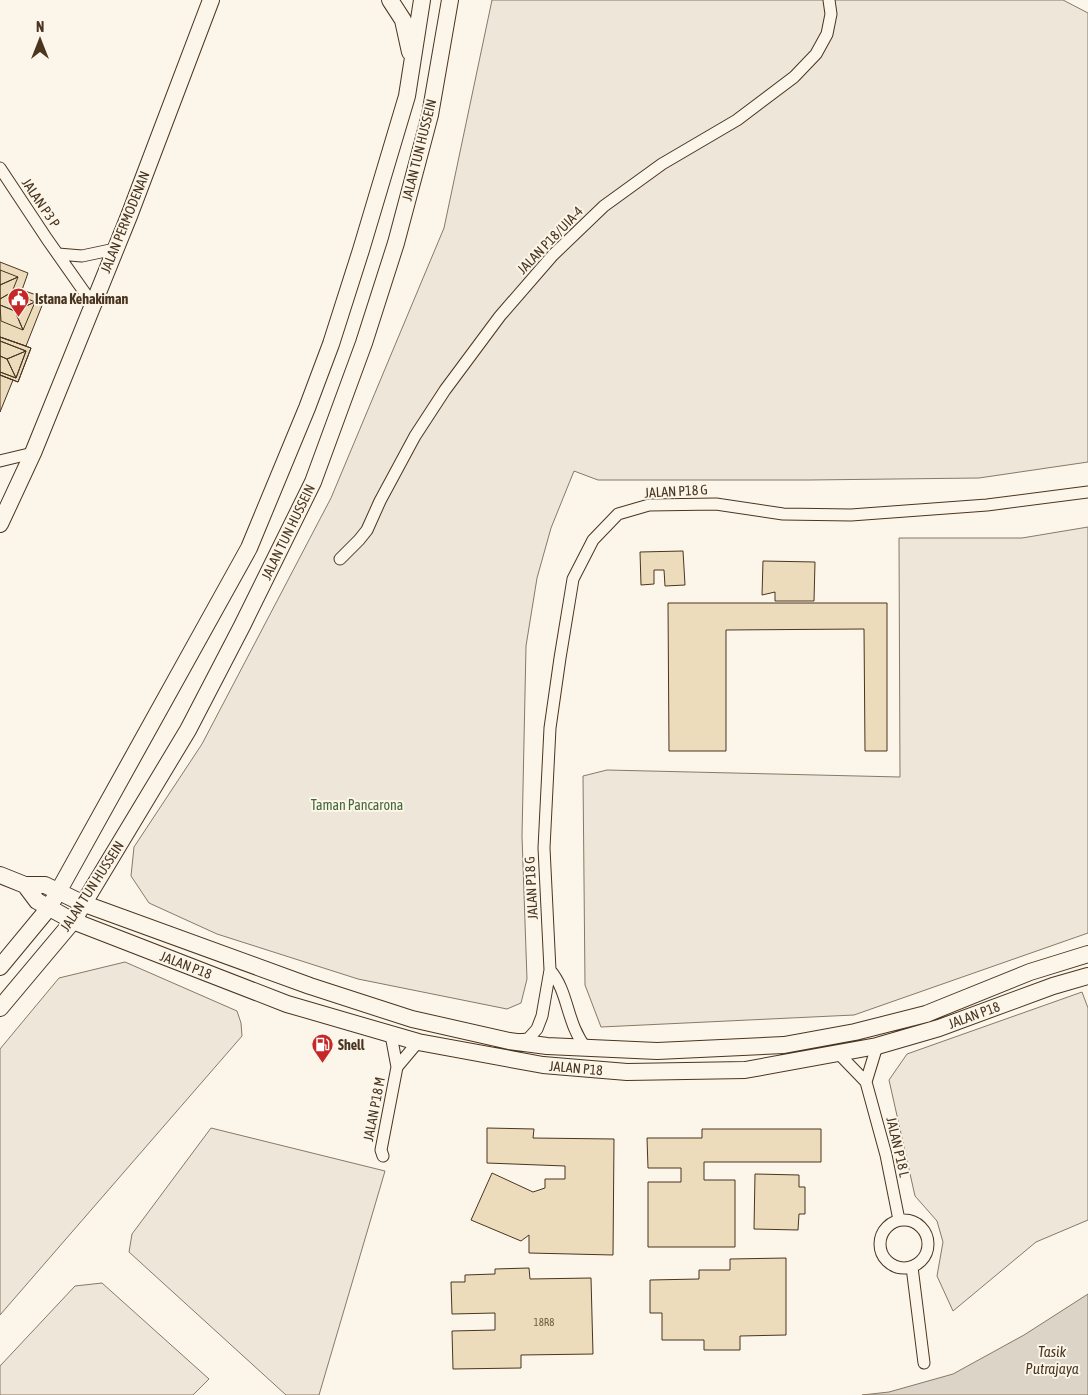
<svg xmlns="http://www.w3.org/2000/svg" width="1088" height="1395" font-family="'Asap Condensed',sans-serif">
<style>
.green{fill:#ede6d9;stroke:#887966}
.water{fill:#dcd4c6;stroke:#887966}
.building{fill:#ecdcbc;stroke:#4a3520}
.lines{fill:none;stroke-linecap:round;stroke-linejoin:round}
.street-casing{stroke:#4a3520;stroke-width:13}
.secondary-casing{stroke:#4a3520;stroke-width:18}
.street{stroke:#fbf6e9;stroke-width:11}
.secondary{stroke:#fbf6e9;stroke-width:16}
.labels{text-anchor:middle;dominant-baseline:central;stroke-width:4;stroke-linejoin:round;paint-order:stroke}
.number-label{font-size:11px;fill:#725f47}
.street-label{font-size:14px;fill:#4a3520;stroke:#fbf6e9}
.poi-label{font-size:14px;font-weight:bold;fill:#4a3520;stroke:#fbf6e9;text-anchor:start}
.park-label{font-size:14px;fill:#436837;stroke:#fbf6e9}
.water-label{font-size:15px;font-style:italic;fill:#4a3520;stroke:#fbf6e9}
</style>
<rect width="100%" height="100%" fill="#fbf6e9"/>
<!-- green -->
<path class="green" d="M492,0h571l25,13v449l-109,16 -170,2h-211l-24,-9 -23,57 -14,50 -11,68 -4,190 5,143 -6,24 -14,6 -149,-30 -141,-45 -68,-31 -18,-27 3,-29 68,-103 129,-246 113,-270z
M1088,527v406l-234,82 -253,12 -16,-42 -2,-209 24,-6 293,7 -1,-239h123z
M125,962l112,49 4,12 1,13 -242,279v-266l59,-71z
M1082,992l6,16v212l-52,22 -83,69 -16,-35 6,-34 -6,-21 -22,-25 -26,-116 18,-26z
M211,1128l174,43 -66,224h-33l-157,-143 3,-18z
M102,1283l107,96 -16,16h-193v-29l75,-80z"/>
<!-- water -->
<path class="water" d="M1088,1294v101h-226l27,-3 64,-18 71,-39z"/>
<!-- building -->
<path class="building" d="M0,262l28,11 -6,17 23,8 -19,48 -26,-9z
M0,270l18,7 -18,8z
M18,277l-6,15 -12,7v-14z
M12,292l23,10 -20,9 -15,-6v-6z
M35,302l-12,28 -8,-19z
M0,305l15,6 8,19 -22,-9z
M0,337l31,11 -13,34 -18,-7v-3l16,6 10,-27 -26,-10z
M0,337l31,11 -13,34 -18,-7z
M0,341l26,10 -19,8 -7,-3z
M26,351l-10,27 -9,-19z
M0,356l7,3 9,19 -16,-6z
M0,375l13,5 -13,32z
M683,551l2,34 -20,1 -1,-16h-10v14l-13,1 -1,-33z
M763,561l52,1 -1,39h-39v-9l-13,3z
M668,603h219v148h-22l-1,-122 -138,1v121h-57z
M487,1128l47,1 -1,9 81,1 -1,116 -84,-2v-18l-8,6 -50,-21 21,-47 41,19 12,-4v-9h20v-13l-78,-3z
M702,1129h119v33h-117v18h31v67h-87v-65h33v-14h-33l-1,-30h55z
M755,1174l44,1v12h6v27h-6l-1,16 -44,-1z
M786,1258v77l-46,1v14h-36v-10h-42v-27h-12v-33l49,-1v-9h31v-11z
M529,1268l1,11 61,-1 2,76 -72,1v13l-68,1 -1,-38 43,-1v-17l-43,1 -1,-32h14v-7l30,-1v-5z"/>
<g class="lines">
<defs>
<path id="street" d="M0,168l47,71 45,64
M58,254l24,2 33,-7
M0,461l33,-8
M340,559l19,-19 8,-10 13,-29 35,-65 30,-46 55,-74 53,-61 51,-49 58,-42 75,-44 57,-43 22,-23 11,-20 4,-20 -2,-14
M550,970c19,22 16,53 36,78
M517,1040l11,-1 9,-10 5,-13 8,-46 -6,-122 6,-120 10,-70 13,-79 20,-39 25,-26 31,-9 67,-1 67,10 68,1 136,-10 101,-13
M838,1053l28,29 20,73 13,65
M397,1067l21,-25
M866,1082l11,-36
M383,1156l-2,-6 16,-83 -6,-32
M880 1244a24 24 0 1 1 48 0a24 24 0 1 1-48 0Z
M912,1267l12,96"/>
<path id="secondary" d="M390,0l13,20 7,32
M0,524l33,-71 96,-237 82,-216
M0,875l25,10h20l37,18 228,83 102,33 97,22 38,5 110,5 127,-6 71,-13 71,-18 104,-42 58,-18
M25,885l12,16 36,20 214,83 131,38 125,23 84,7 118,-2 132,-24 62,-18 114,-42 35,-10
M0,967l48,-58 10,-17 191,-344 58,-140 24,-64 30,-94 46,-154 15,-96
M0,1008l73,-87 115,-191 54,-104 71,-144 51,-139 32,-100 34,-128 20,-115"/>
</defs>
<!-- street casing -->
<use href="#street" class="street-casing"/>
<!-- secondary casing -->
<use href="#secondary" class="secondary-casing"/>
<!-- street -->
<use href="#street" class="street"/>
<!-- secondary -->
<use href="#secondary" class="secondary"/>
</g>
<!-- icons -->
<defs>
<symbol id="civic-pin" viewBox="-11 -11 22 30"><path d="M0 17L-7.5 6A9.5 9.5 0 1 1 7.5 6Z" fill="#c62828" stroke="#fbf6e9"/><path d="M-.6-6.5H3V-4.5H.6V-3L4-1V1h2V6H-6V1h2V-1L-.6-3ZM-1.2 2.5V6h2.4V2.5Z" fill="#fff"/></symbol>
<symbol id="fuel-pin" viewBox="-11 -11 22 30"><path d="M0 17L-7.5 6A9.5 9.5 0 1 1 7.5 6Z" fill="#c62828" stroke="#fbf6e9"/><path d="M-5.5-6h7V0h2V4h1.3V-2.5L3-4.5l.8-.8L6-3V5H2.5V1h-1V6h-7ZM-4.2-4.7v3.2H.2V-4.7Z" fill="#fff"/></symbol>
</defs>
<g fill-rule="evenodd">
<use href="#civic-pin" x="6" y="286" width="25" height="34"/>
<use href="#fuel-pin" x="310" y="1032" width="25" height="34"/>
</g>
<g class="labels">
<!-- number labels -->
<g class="number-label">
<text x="544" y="1322">18R8</text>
</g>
<!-- street labels -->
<g class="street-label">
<text transform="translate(419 150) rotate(-76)">JALAN TUN HUSSEIN</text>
<text transform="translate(41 203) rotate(56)">JALAN P3 P</text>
<text transform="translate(125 222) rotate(-68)">JALAN PERMODENAN</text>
<text transform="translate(550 240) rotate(-46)">JALAN P18/UIA-4</text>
<text transform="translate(676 491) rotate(-3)">JALAN P18 G</text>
<text transform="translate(288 532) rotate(-64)">JALAN TUN HUSSEIN</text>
<text transform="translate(92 886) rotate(-57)">JALAN TUN HUSSEIN</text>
<text transform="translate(531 888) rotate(-93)">JALAN P18 G</text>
<text transform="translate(186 965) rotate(21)">JALAN P18</text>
<text transform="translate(974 1015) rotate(-20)">JALAN P18</text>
<text transform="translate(576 1068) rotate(5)">JALAN P18</text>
<text transform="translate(374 1109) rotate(-79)">JALAN P18 M</text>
<text transform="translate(898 1147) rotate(77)">JALAN P18 L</text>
</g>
<!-- poi labels -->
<g class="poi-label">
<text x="35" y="299">Istana Kehakiman</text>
<text x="338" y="1045">Shell</text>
</g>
<!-- park labels -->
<g class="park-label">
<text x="357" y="805">Taman Pancarona</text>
</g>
<!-- water labels -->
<g class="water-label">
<text x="1052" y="1351">Tasik<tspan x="1052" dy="17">Putrajaya</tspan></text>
</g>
</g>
<!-- north arrow -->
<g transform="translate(40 40)" stroke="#fbf6e9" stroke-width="4" paint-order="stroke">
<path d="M0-4L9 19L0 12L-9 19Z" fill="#4a3520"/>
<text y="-8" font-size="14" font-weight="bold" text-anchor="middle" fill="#4a3520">N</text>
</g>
</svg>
